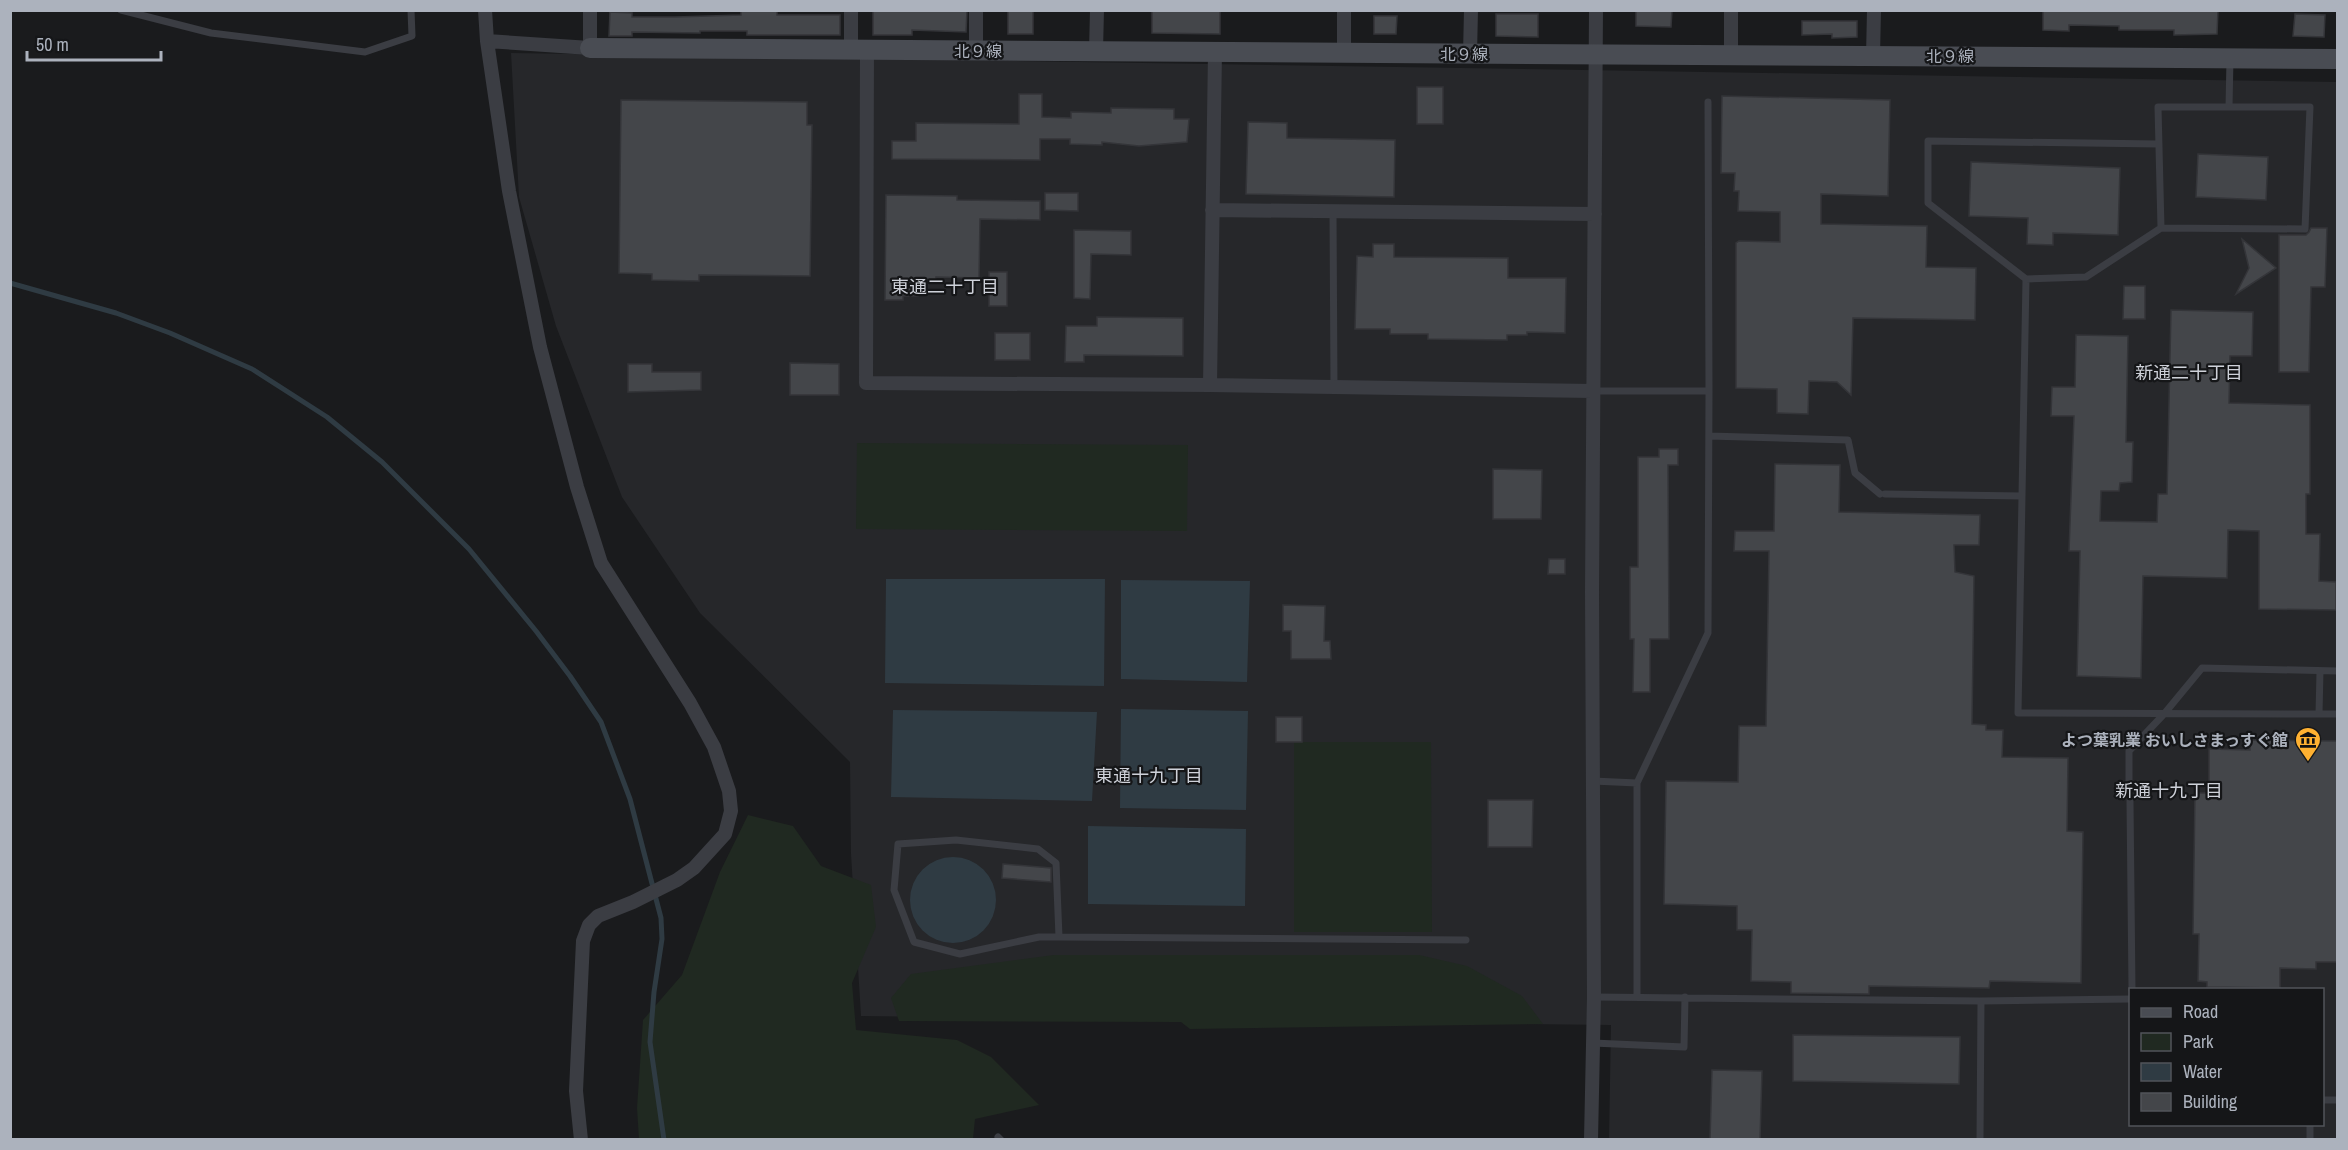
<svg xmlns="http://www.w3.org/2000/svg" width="2348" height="1150" font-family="'Archivo Narrow','Noto Sans JP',sans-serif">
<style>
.built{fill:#26272a;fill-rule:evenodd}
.green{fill:#202921}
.water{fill:#2f3b43}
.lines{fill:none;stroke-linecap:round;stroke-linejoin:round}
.stream{stroke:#2f3b43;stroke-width:5}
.building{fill:#44464a;stroke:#343539;stroke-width:1.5}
.lane{stroke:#3b3d43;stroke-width:7}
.street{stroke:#3b3d43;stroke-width:14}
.secondary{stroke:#494c53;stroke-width:20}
.labels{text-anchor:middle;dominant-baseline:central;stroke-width:4.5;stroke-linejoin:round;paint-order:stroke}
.street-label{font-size:16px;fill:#acb2bd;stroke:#151618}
.poi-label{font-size:16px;font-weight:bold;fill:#acb2bd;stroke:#151618;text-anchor:end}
.neighbourhood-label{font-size:18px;fill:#ced1d9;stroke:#151618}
</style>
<rect width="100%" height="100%" fill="#1a1b1d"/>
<!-- built -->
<path class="built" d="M511,53l1826,29v1057h-728l2,-114 -750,-9 -10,-162 -1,-92 -150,-149 -78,-116 -66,-171 -37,-129zM2130,990h192v134h-192z"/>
<!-- green -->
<path class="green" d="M857,443l331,2 -1,86 -331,-2z
M1294,742h137l1,190h-138z
M748,815l45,11 28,40 50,19 5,42 -24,56 4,47 101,10 34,17 48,48 -64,14 -2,20h-334l-2,-31 6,-88 39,-45 38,-103z
M1054,955h365l48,11 55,30 21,28 -353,5 -9,-7 -282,-1 -8,-23 20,-24z"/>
<!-- water -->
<path class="water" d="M886,579h219l-1,107 -219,-3z
M1121,580l129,1 -3,101 -126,-3z
M1121,709l127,2 -2,99 -126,-2z
M893,710l204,2 -5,89 -201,-4z
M1088,826l158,3 -1,77 -157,-2z
M910 900a43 43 0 1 1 86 0a43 43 0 1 1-86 0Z"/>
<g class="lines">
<!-- stream -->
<path class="stream" d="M10,283l106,30 54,20 82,36 75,48 55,45 87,87 67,82 34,45 31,46 29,77 25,96 6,23 1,21 -8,53 -4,50 14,98"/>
</g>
<!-- building -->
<path class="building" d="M741,10h36v5h63v20h-93v-4h-47v2l-68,-1v4h-23l1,-24 22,1v4h43l66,-2z
M873,10h94l-1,22 -54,-2v5h-39z
M1008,10h25v24h-25z
M1152,10h68v24l-68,-1z
M1636,10h36l-1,17 -35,-1z
M2043,10h175l-1,24 -43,1v-5h-55v-4l-50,-1v6l-26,-1z
M1496,14h42v23l-42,-1z
M2295,14l30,1 -1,22 -31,-1z
M1374,16h23l-1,18h-22z
M1802,21h55v16l-25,1v-4l-30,1z
M1417,87h26v37h-26z
M1019,94h23v23l29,1v-6l40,1v-5l63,1v10h15l-2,23 -48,4 -37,-4v3l-32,-1v-5h-30v21l-148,-1v-18h24v-18l103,1z
M1722,96l168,4 -2,96 -67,-2v30l106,2 -1,41 50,1 -1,52 -122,-2 -2,77 -14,-13 -28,-1 -1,33 -31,-1v-24l-41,-1v-145l3,-2 41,1v-30l-42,-1 1,-20h-5l1,-18h-14z
M621,100l186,2v23h5l-2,151 -111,-1v6l-47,-1v-6l-33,-1z
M1248,122l39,1v15l108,2 -1,57 -148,-3z
M2198,154l70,3 -2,43 -70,-3z
M1971,162l149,6 -2,67 -65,-2v12l-26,-1 1,-26 -59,-2z
M1045,193h33v18l-33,-1z
M886,195l71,1v4l83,1v19l-60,-1 -1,59 -43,-1v4h-18v15h-15v4h-18z
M2311,228h16l-2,59h-14l-2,85h-30v-137h27l3,-3z
M1074,230l57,1v24l-40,-1 -1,45 -16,-1z
M2242,239l34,29 -40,26 13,-26z
M1373,244h21v13l114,1v20h58l-1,55 -38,-1v3h-20v5l-79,-1v-5h-38v-5h-35l2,-73 16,1z
M989,272h18v34h-18z
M2124,286h21v33h-22z
M2171,310l82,2 -1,44h-22l-1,47 81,2v89h-4v40h14l-1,47 17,1v28l-77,-1v-78l-31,-1 -1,48 -84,-2 -2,102 -64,-2 3,-125h-11l5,-135h-23l1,-29h23l1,-52 52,1 -2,106h7l-1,40 -12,1 -1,8h-18l-1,30 57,1 1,-28h9z
M1097,317l86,1v38l-99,-1v7h-19l1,-36h31z
M995,333h35v27h-35z
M790,363l49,1v31h-49z
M628,364h24v8h49v18l-73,2z
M1659,449h19v16h-10l1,174h-19v53h-17l1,-53h-4v-72h8v-110h21z
M1775,464l65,1 -1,47 141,3 -1,30h-25l1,27 19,4 -2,148 14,1v5h17l-1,27 66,1 -1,73 16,1 -2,151 -91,-2 -1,7 -120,-2v8l-78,-1v-11l-40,-1 1,-51h-15v-24l-73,-2 2,-123 72,1 1,-56h27l3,-175h-35l1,-20h39z
M1493,469l49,1 -1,49h-48z
M1549,559h16v15h-17z
M1283,605l42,1 -1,35h6l1,18h-40v-28h-8z
M1276,717h26v25h-26z
M2250,740l87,1v221h-21v7l-36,-1v20l-73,-1v-5l-9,-1 1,-47h-6l2,-141h14v-44l41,1z
M1488,800h45l-1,47h-44z
M1003,864l48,4v14l-49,-4z
M1793,1035l167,2 -1,47 -166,-3z
M1712,1070l50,1 -2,69h-50z"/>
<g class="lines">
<!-- lane -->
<path class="lane" d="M121,10l90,23 154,19 47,-16 -1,-26
M1708,102l1,289
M2229,107l1,-48
M1333,211l1,177
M2161,228l-3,-121h152l-5,122 -144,-1 -75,49 -60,2 -8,434 301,1
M2026,279l-98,-76v-62l231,3
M1593,391h116l-1,242 -71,150
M1709,436l139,4 7,33 25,21
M1885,494l137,2
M2320,671l-1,43h19
M1593,781l44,2v214
M2129,791v-40l35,-37 38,-46 136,3
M2130,801l2,189
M1059,937l-3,-74 -18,-14 -82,-9 -58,4 -4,46 20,52 46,12 79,-17h20l407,3
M1594,997l387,4 149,-2
M1593,1043l91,4 1,-50
M2322,1100h16
M998,1137l3,3
M1980,1140l1,-139
M2310,1140v-16"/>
<!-- street -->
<path class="street" d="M485,10l2,31 22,150 31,156 37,140 24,76 89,140 24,44 15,44 2,20 -6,23 -31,34 -17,12 -44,22 -35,14 -9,9 -6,16 -7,150 5,49
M487,41l103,7v-38
M851,50v-40
M867,50l-1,333 344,2 383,6
M976,50v-40
M1096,51l1,-41
M1344,53v-43
M1470,54l1,-44
M1731,55v-45
M1873,56l1,-46
M1212,210l383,4
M1210,385l5,-333
M1591,1140l3,-143 -2,-405 4,-582"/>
<!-- secondary -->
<path class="secondary" d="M590,48l1748,11"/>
</g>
<!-- icons -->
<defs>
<symbol id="museum-pin" viewBox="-11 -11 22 30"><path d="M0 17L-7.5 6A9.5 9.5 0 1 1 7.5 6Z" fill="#feb031" stroke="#151618"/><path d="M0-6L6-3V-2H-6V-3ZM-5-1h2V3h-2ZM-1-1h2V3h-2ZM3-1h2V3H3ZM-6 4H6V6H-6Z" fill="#111"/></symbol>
</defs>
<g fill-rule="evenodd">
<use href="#museum-pin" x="2293" y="725" width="30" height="40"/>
</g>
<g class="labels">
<!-- street labels -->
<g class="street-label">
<text x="978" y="51">北９線</text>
<text x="1464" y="54">北９線</text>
<text x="1950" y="56">北９線</text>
</g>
<!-- poi labels -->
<g class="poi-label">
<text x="2288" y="740">よつ葉乳業 おいしさまっすぐ館</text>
</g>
<!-- neighbourhood labels -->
<g class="neighbourhood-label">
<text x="945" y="286">東通二十丁目</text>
<text x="2189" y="372">新通二十丁目</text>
<text x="1149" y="775">東通十九丁目</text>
<text x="2169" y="790">新通十九丁目</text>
</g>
</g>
<!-- border -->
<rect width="2348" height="1150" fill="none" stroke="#acb2bd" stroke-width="24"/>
<!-- legend -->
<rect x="2129" y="988" width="195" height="138" fill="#151618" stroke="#51545a" stroke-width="1.5"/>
<rect x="2141" y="1008" width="30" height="9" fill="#494c53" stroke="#51545a" stroke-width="1.5"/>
<text x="2183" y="1018" font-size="18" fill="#acb2bd">Road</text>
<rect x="2141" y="1033" width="30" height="18" fill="#202921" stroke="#51545a" stroke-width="1.5"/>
<text x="2183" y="1048" font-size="18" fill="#acb2bd">Park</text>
<rect x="2141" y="1063" width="30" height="18" fill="#2f3b43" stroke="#51545a" stroke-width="1.5"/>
<text x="2183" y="1078" font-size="18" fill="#acb2bd">Water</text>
<rect x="2141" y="1093" width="30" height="18" fill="#44464a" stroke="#51545a" stroke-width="1.5"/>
<text x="2183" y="1108" font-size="18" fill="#acb2bd">Building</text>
<!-- scale -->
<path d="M27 51v9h134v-9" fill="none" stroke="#acb2bd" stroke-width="3"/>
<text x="36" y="51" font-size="18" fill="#acb2bd" stroke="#151618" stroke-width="4.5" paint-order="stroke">50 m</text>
</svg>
